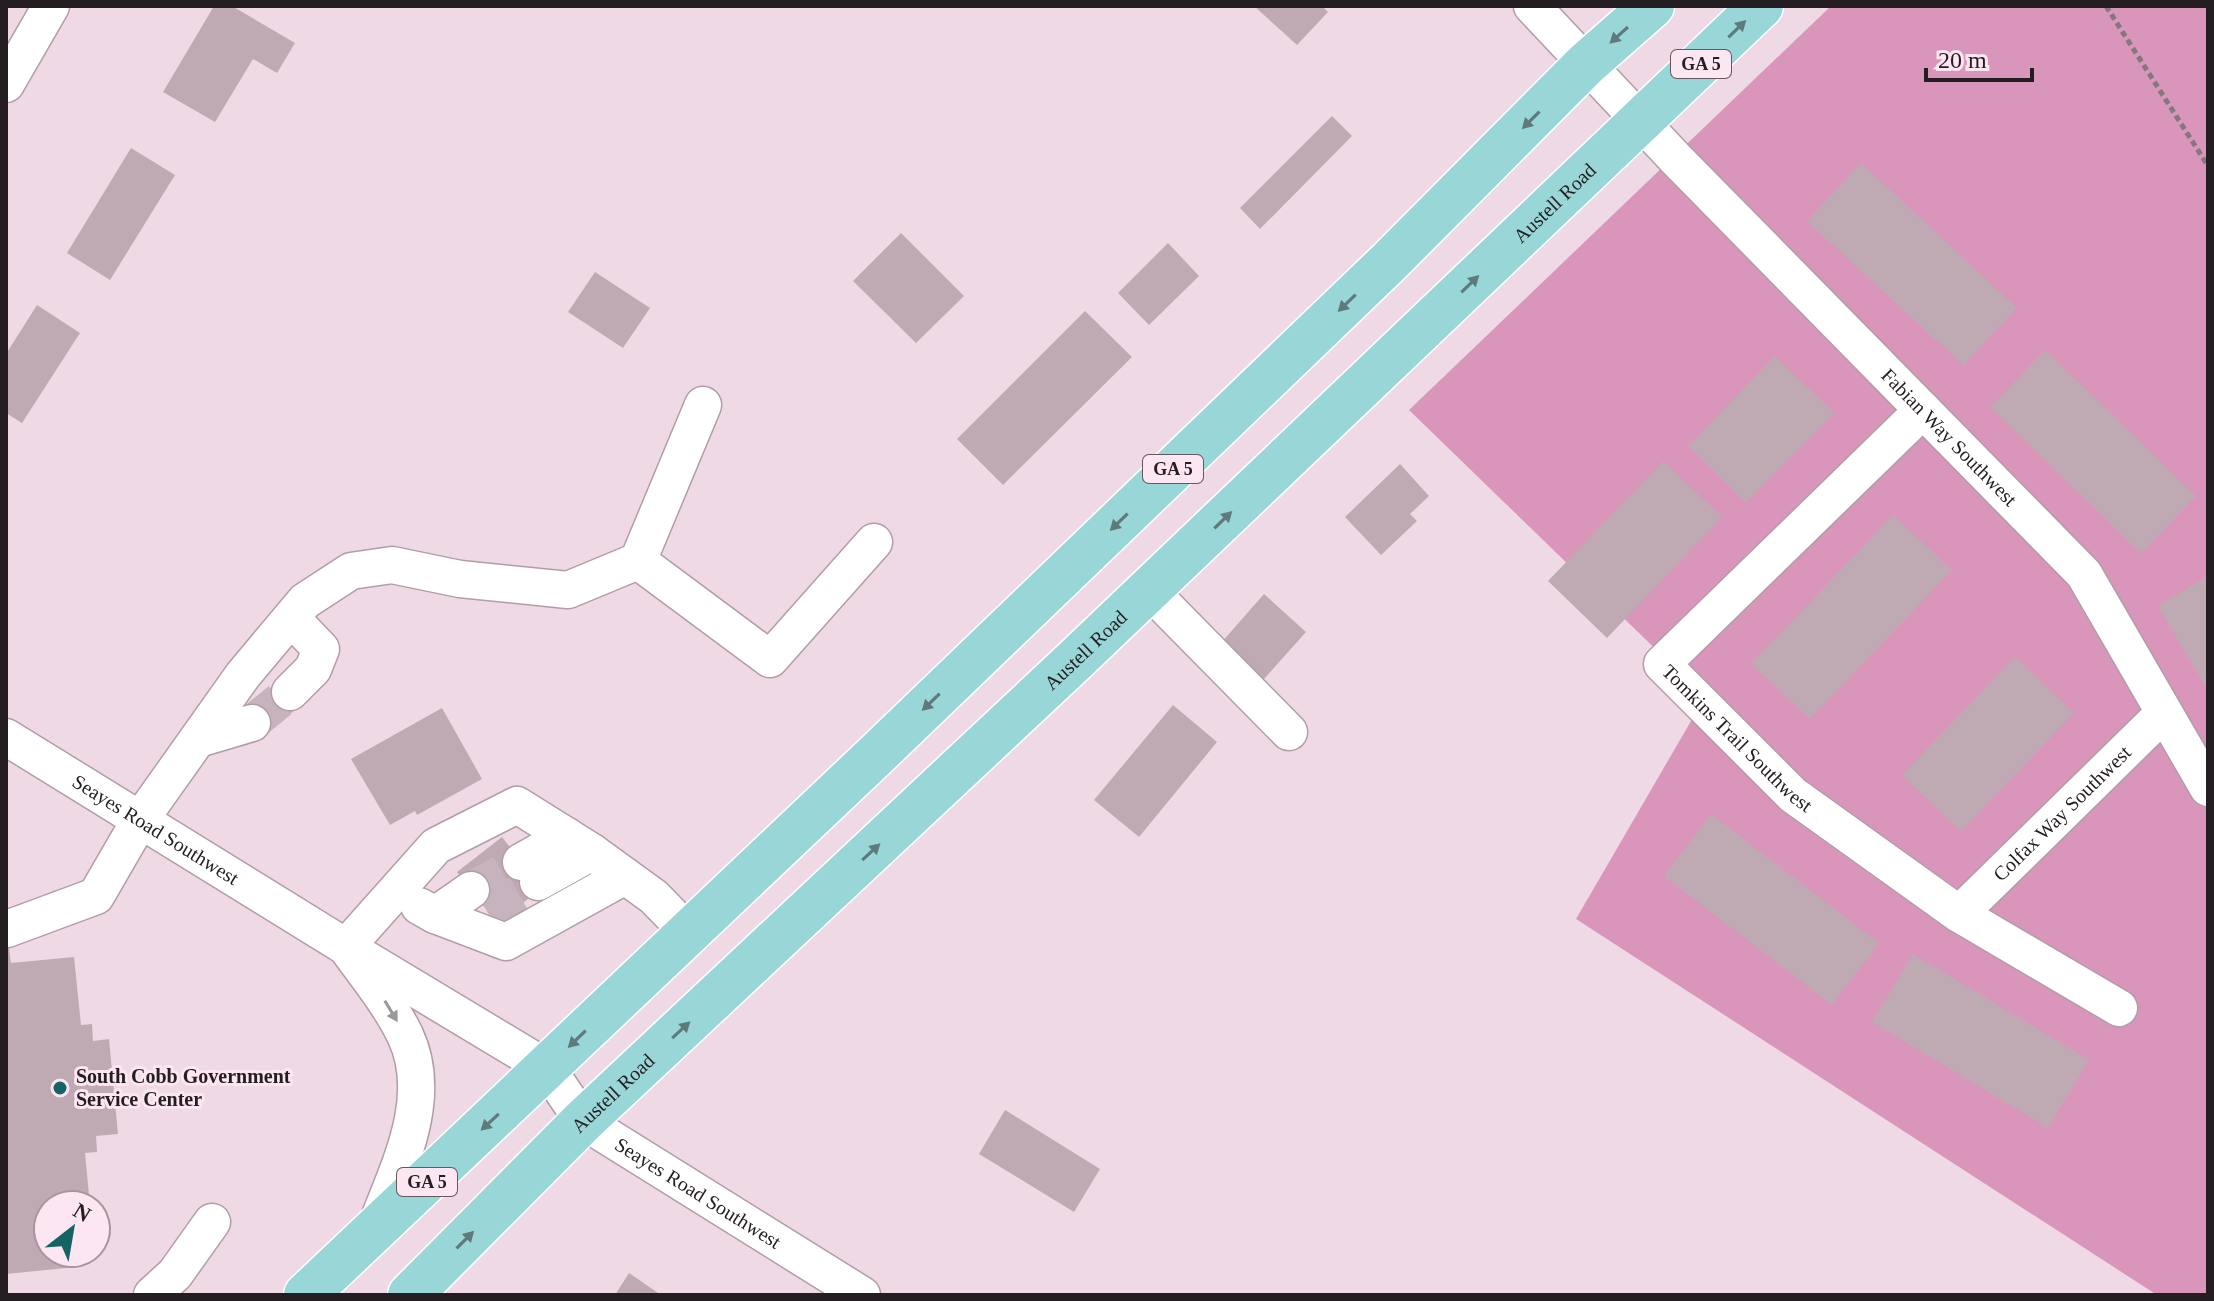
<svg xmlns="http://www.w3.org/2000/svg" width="2214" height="1301" font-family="'Times New Roman',serif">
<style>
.green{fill:#da95ba}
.building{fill:#bfaab4}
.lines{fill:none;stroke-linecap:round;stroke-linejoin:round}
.minor-tunnel{stroke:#c6b3bd;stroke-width:36;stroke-dasharray:36 18;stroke-linecap:butt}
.minor-casing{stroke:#b29da7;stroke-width:39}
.major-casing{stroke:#fff;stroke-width:47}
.path{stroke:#85777e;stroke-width:5;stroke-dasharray:6 4;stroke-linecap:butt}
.minor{stroke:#fff;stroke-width:36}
.major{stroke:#99d6d7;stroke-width:44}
.oneway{fill:#5e7a7c}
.oneway2{fill:#9c999b}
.poi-dot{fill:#146466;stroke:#fce6f1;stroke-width:3}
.labels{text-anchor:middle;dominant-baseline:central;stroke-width:6;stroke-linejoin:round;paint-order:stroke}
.shield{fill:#fce6f1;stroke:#65595f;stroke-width:2}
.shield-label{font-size:18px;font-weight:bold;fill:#241d21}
.street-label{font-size:20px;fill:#241d21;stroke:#fce6f1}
.poi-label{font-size:20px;font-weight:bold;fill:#241d21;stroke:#fce6f1;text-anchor:start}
</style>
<rect width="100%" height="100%" fill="#efd9e4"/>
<!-- green -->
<path class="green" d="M1831,6h377v1289h-51l-581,-376 129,-222 -296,-287z"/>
<!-- building -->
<path class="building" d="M214,6h18l63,37 -18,30 -24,-14 -38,63 -52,-30z
M1254,6h68l6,6 -31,33z
M1332,116l20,20 -92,93 -20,-21z
M131,148l44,27 -65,105 -43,-27z
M1861,163l156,145 -54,57 -156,-144z
M901,233l63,63 -48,47 -63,-62z
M1168,243l31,33 -50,49 -31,-32z
M595,272l55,36 -27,40 -55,-36z
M37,305l43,28 -58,90 -16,-10v-59z
M1085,311l47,46 -129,128 -46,-46z
M2045,350l151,146 -55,57 -151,-146z
M1775,356l59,57 -88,90 -58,-57z
M1663,461l59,56 -115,121 -59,-57z
M1400,464l29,32 -19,18 7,7 -36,34 -36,-38z
M1893,515l59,55 -142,149 -59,-55z
M2208,576v115l-50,-85z
M1264,594l42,38 -43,48 -42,-37z
M2015,657l59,56 -113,118 -59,-56z
M280,680l21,25 -38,31 -21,-25z
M1173,705l44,37 -78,95 -45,-37z
M442,708l40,71 -65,36 -2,-4 -25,14 -39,-66z
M1711,814l168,129 -47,62 -168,-129z
M502,837l40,51 -45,35 -40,-51z
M6,940h2l3,23 63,-6 7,68 11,-1 1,17 16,-2 9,95 -22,2 1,16 -12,1 5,52h-42v48h26l2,14 -70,7z
M1913,954l176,106 -41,68 -176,-106z
M1005,1110l95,59 -26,43 -95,-58z
M629,1273l32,22h-46z"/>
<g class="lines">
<!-- minor-tunnel -->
<path class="minor-tunnel" d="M252,723l38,-31
M471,890l50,-28
M487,911l51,-29"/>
<defs>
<g id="minor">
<path id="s1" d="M1532,6l144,153 408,415 124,214"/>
<path d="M6,84l45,-78"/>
<path id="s2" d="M1923,410l-261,254 131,131 166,119 160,94"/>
<path d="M638,561l132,98 104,-117"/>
<path d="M1149,590l140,142"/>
<path d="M290,692l23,-23 8,-20 -30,-31"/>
<path id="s3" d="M6,737l340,210 201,121 36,53 279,174"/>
<path d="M198,739l54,-16"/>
<path d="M521,862l46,-26"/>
<path d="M538,882l54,-30"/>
<path d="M419,906l16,9 36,-25"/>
<path id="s4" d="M1959,914l205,-201"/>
<path d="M435,915l71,27 119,-66"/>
<path d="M7,929l89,-33 44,-76 103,-145 62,-74 46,-30 41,-6 68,14 108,11 70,-29 65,-156"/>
<path d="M376,1226c22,-58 59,-128 29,-191 -15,-31 -38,-59 -59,-88l90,-101 81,-41 75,47 62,45 35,36"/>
<path d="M152,1295l23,-21 37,-52"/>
</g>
<g id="major">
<path d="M306,1295l569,-539 514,-494 197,-198 66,-58"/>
<path id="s5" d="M410,1295l173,-174 489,-458 689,-657"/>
</g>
</defs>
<!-- minor casing -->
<use href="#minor" class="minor-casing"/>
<!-- major casing -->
<use href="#major" class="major-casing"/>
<!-- path -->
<path class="path" d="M2106,6l102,160"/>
<!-- minor -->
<use href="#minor" class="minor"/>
<!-- major -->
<use href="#major" class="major"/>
</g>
<!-- one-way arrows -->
<defs><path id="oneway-solid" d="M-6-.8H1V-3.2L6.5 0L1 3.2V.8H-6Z" transform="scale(2)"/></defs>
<g class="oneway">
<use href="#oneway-solid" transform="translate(1737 29) rotate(-44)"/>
<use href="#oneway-solid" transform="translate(1619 35) rotate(138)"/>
<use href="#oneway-solid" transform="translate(1531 120) rotate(135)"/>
<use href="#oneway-solid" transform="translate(1470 284) rotate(-44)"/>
<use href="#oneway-solid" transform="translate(1347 303) rotate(136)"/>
<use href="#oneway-solid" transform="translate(1223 520) rotate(-44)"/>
<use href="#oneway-solid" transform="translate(1119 522) rotate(136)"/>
<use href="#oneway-solid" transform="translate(931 702) rotate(136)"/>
<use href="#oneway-solid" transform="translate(871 852) rotate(-43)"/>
<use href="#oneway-solid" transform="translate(681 1030) rotate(-43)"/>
<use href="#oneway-solid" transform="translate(577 1039) rotate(136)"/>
<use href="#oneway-solid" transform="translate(490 1122) rotate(137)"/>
<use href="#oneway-solid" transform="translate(465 1240) rotate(-45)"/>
</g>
<use class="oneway2" href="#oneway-solid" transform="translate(391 1011) rotate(59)"/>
<!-- markers -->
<circle class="poi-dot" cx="60" cy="1088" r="8"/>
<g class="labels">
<!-- shield labels -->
<g class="shield">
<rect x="1671" y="50" width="60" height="28" rx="6"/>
<rect x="1143" y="455" width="60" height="28" rx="6"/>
<rect x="397" y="1168" width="60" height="28" rx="6"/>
</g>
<g class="shield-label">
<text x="1701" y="64">GA 5</text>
<text x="1173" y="469">GA 5</text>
<text x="427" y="1182">GA 5</text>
</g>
<!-- street labels -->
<g class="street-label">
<text stroke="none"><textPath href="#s5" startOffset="1582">Austell Road</textPath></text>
<text stroke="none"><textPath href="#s1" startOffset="600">Fabian Way Southwest</textPath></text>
<text stroke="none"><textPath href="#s5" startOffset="934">Austell Road</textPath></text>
<text stroke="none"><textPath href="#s2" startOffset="470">Tomkins Trail Southwest</textPath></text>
<text stroke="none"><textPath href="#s4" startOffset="144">Colfax Way Southwest</textPath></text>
<text stroke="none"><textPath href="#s3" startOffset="176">Seayes Road Southwest</textPath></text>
<text stroke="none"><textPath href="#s5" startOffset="286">Austell Road</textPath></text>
<text stroke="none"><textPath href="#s3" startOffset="834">Seayes Road Southwest</textPath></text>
</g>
<!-- poi labels -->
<g class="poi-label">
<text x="76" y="1076">South Cobb Government<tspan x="76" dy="23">Service Center</tspan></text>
</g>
</g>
<!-- border -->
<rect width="2214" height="1301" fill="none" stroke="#241d21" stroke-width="16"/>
<!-- north arrow -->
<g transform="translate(72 1229) rotate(31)"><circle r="38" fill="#fce6f1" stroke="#a6969e" stroke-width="2"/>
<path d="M0-6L14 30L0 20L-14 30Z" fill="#146466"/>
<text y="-12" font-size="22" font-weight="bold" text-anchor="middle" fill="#241d21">N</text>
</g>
<!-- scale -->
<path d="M1926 68v12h106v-12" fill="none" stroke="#241d21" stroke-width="4"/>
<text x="1938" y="68" font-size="24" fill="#241d21" stroke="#fce6f1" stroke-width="6" paint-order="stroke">20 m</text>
</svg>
